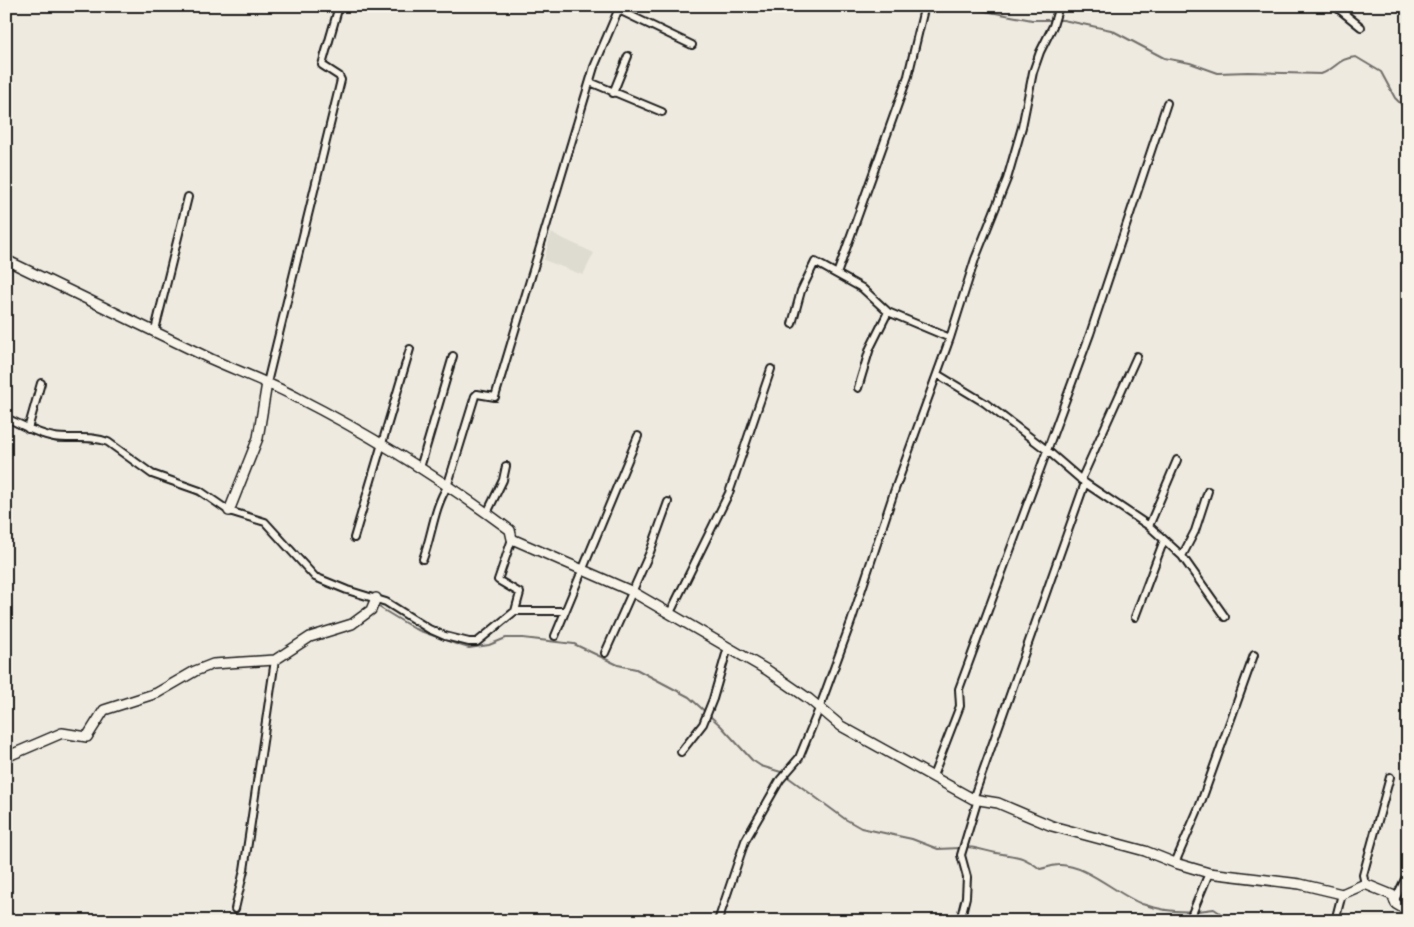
<svg xmlns="http://www.w3.org/2000/svg" width="1414" height="927" font-family="'Shantell Sans',sans-serif">
<style>
.built{fill:#dedbd1}
.lines{fill:none;stroke-linecap:round;stroke-linejoin:round}
.stream{stroke:#6f6d69;stroke-width:2}
.street-casing{stroke:#1c1c1c;stroke-width:10}
.secondary-casing{stroke:#1c1c1c;stroke-width:12}
.street{stroke:#f7f3e8;stroke-width:6}
.secondary{stroke:#f7f3e8;stroke-width:9}
</style>
<rect width="100%" height="100%" fill="#eeeae0"/>
<filter id="ink" filterUnits="userSpaceOnUse"><feTurbulence type="fractalNoise" baseFrequency=".02" numOctaves="2"/><feDisplacementMap in="SourceGraphic" scale="10" xChannelSelector="R" yChannelSelector="G"/><feConvolveMatrix kernelMatrix="1 2 1 2 8 2 1 2 1" color-interpolation-filters="sRGB"/></filter>
<g filter="url(#ink)">
<!-- built -->
<path class="built" d="M551,233l43,20 -11,22 -39,-15z"/>
<g class="lines">
<!-- stream -->
<path class="stream" d="M959,6l73,14h31l48,10 53,28 26,5 28,10 30,-1 73,2c16,-6 17,-16 35,-17l25,15 14,26 13,13
M6,422l34,15 17,5 33,-1
M120,455l29,20
M193,492l17,10
M294,559l22,22 20,8
M377,606l38,23 41,15 13,4 20,-3 17,-7h17l51,6 44,21 18,4 53,28 32,29 31,34 9,6 20,6 64,47 16,9 51,11 26,10 22,-1
M965,847c12,0 20,4 31,6 22,4 26,2 44,16 6,-1 13,-4 19,-4 27,-1 57,29 83,39 23,8 49,9 72,5l18,12
M1345,921h7"/>
<defs>
<path id="street" d="M1335,6l26,21
M619,10l73,35
M590,82l72,30
M613,93l15,-37
M837,274l71,-198 16,-67
M792,324l9,-33 14,-29 47,26 26,24 62,26
M155,330l33,-133
M937,374l48,29 63,48 37,32 64,43 33,30 43,61
M267,383l74,-303 -2,-4 -17,-11 17,-59
M858,388l12,-40 18,-36
M6,418c17,7 30,16 48,19 18,3 38,-2 54,5l44,32 48,17 29,20 36,11 50,55 32,13 39,12 43,27 16,7 24,6h8l38,-31h49
M28,429l13,-46
M420,468l33,-112
M1081,480l56,-124
M487,513l16,-33 3,-14
M1149,526l28,-66
M354,538l56,-189
M512,539l-14,41 22,13 -5,18
M1182,556l13,-25 13,-40
M423,559c9,-24 11,-51 24,-72l28,-91 2,-2 18,3 99,-330 26,-61
M670,613l59,-120 42,-124
M1135,617l29,-77
M555,636l83,-200
M605,653l45,-101 18,-50
M681,752l22,-28 10,-25 15,-52
M933,776l27,-70 -1,-17 131,-355 77,-231
M973,799l112,-316
M1175,863l25,-58 54,-150
M1365,884l-2,-9 27,-98
M1394,902l14,-29
M235,909l9,-39 31,-210
M718,921l27,-80 35,-61 19,-22 20,-49 32,-87 43,-130 56,-154 25,-79 32,-80 15,-52 11,-55 7,-20 13,-26 6,-20
M960,921l6,-24 1,-20 -6,-22 17,-56
M1189,921l20,-48
M1335,921l7,-27"/>
<path id="secondary" d="M6,260c68,33 137,66 205,99 29,13 59,24 87,39 73,37 146,83 212,132l2,9 119,52 136,79 42,29 32,27 132,73 25,4 54,23 93,25 30,12 34,10 91,11 42,10 23,-10 27,11 4,9 12,7
M229,511l29,-73 9,-55
M6,757l56,-24 25,4 17,-27 53,-17 38,-22 18,-7 62,-4 35,-23 42,-13 19,-14 5,-12"/>
</defs>
<!-- street casing -->
<use href="#street" class="street-casing"/>
<!-- secondary casing -->
<use href="#secondary" class="secondary-casing"/>
<!-- street -->
<use href="#street" class="street"/>
<!-- secondary -->
<use href="#secondary" class="secondary"/>
</g>
</g>
<!-- margin -->
<rect width="1414" height="927" fill="none" stroke="#f7f3e8" stroke-width="25"/>
<rect x="12" y="12" width="1389" height="902" fill="none" stroke="#1c1c1c" stroke-width="2" filter="url(#ink)"/>
</svg>
